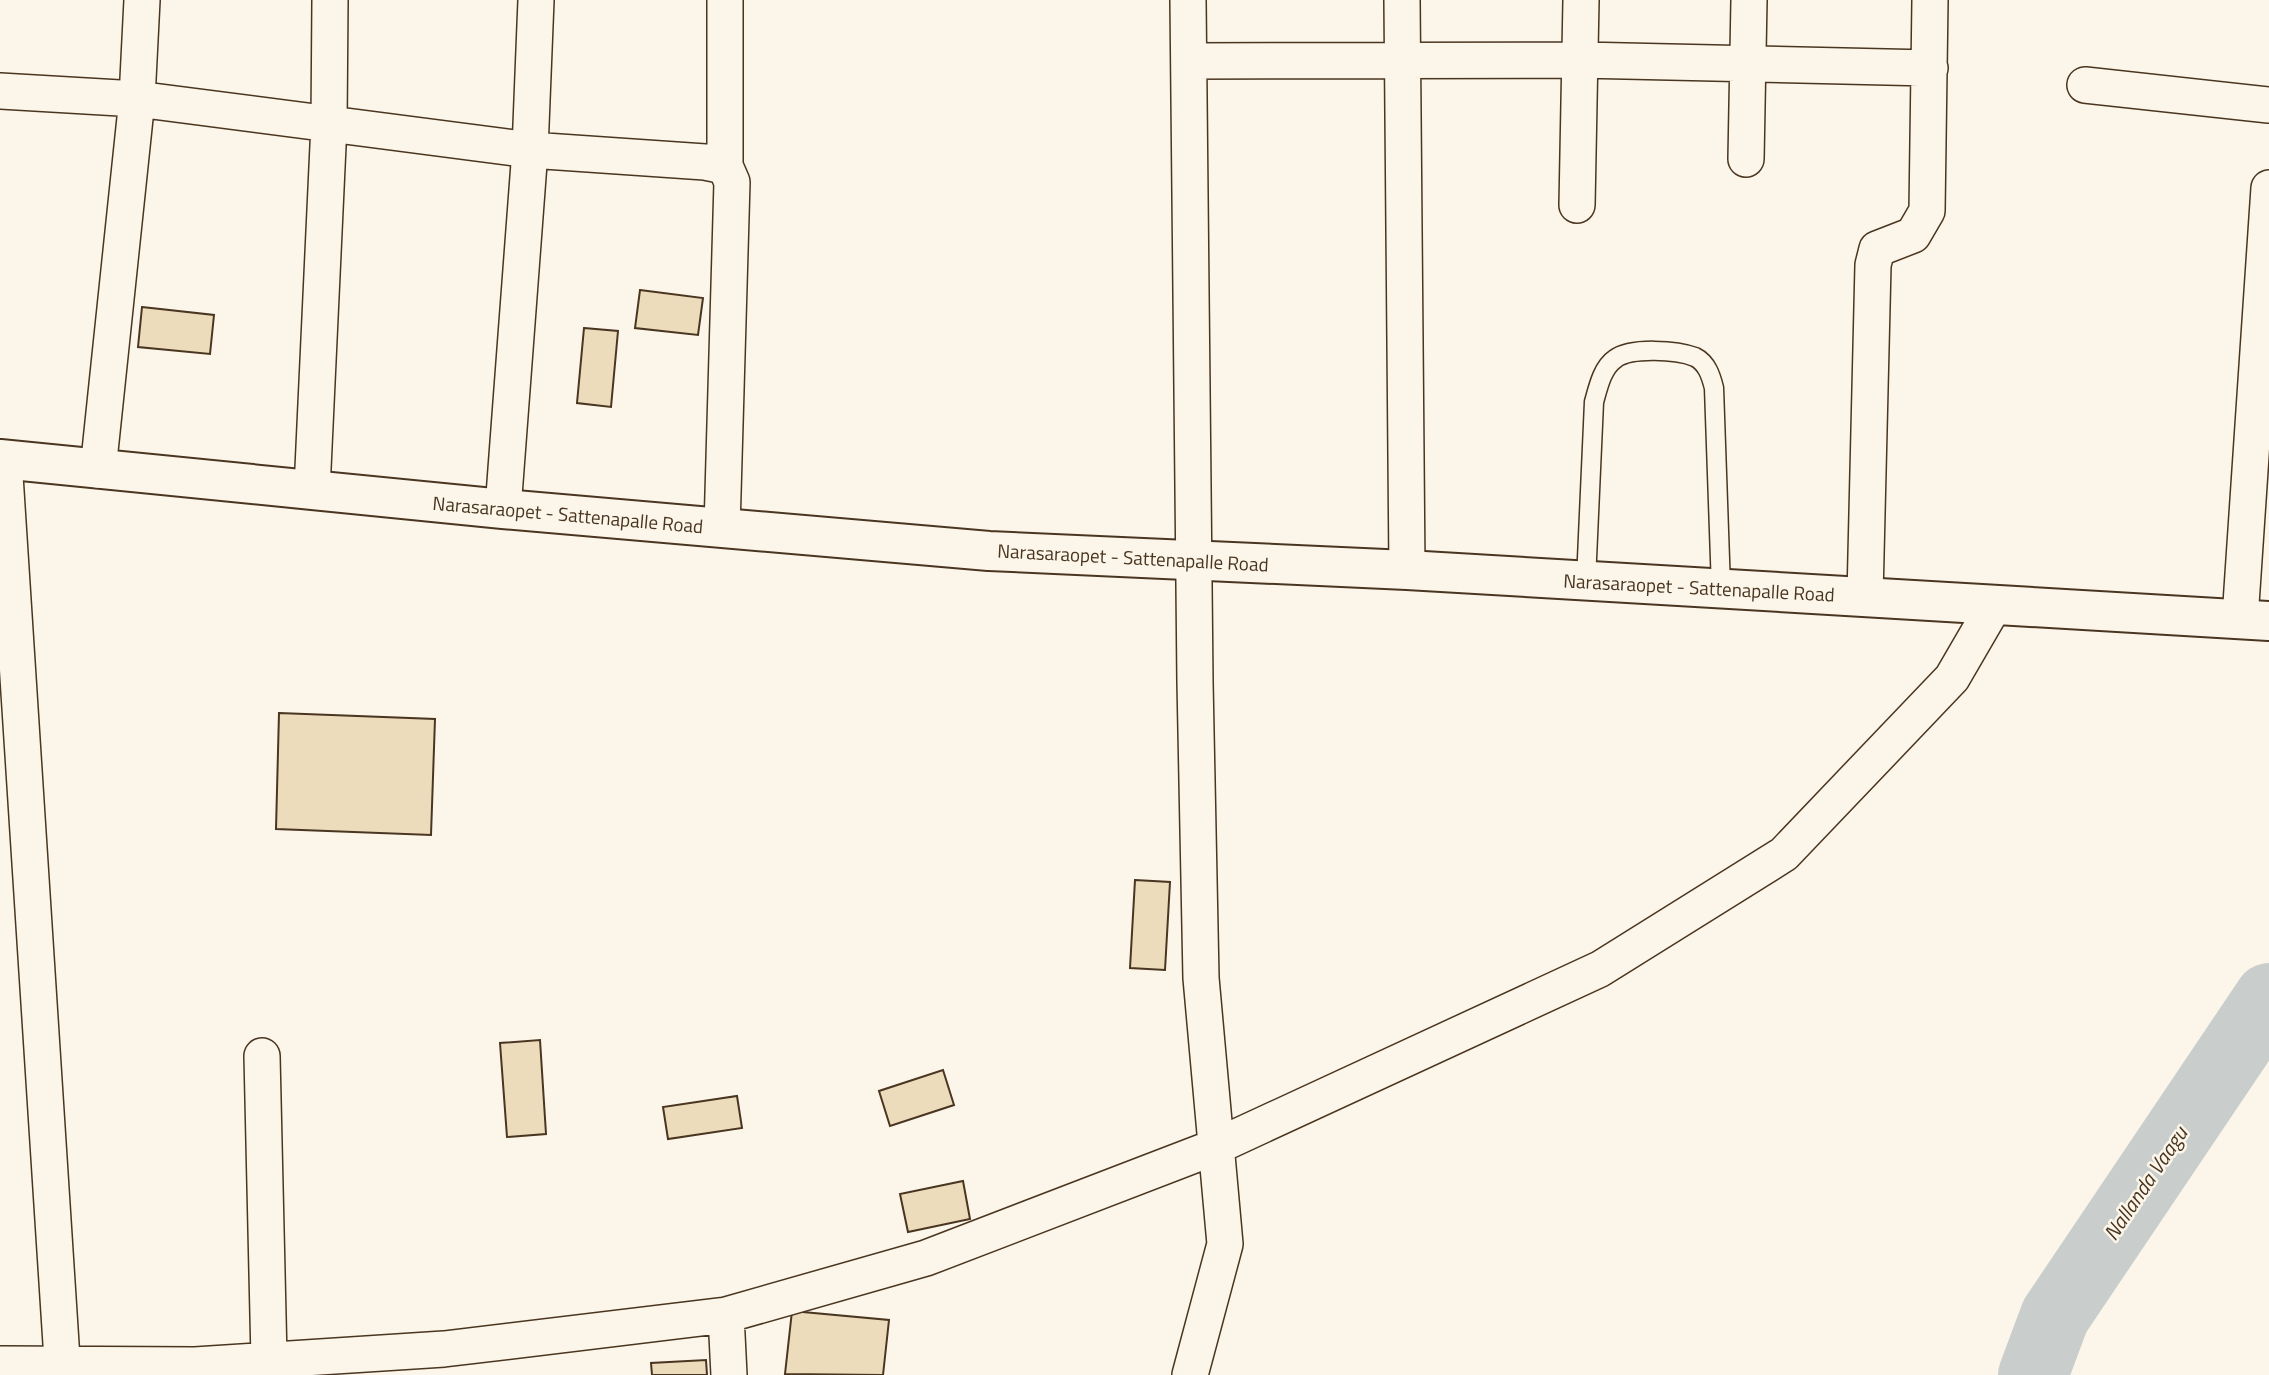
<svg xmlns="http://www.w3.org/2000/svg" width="2269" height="1375" font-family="'Titillium Web',sans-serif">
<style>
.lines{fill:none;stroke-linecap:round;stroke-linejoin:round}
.river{stroke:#c9cecd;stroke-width:70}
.building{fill:#ecdcbc;stroke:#4a3520;stroke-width:2}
.service-casing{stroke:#4a3520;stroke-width:21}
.minor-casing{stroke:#4a3520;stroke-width:38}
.primary-casing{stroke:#4a3520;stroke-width:42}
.service{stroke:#fbf6e9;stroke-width:18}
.minor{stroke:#fbf6e9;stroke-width:35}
.primary{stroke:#fbf6e9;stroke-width:38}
.labels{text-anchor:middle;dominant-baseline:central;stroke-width:5;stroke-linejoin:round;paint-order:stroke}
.street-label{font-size:19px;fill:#4a3520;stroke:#fbf6e9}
.water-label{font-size:21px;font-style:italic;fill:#4a3520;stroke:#fbf6e9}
</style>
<rect width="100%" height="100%" fill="#fbf6e9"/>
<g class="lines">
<!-- river -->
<path class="river" d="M2033,1375l22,-59 214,-318"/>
</g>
<!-- building -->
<path class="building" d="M640,290l63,8 -5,37 -63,-7z
M142,307l72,8 -4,39 -72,-7z
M584,328l34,3 -7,76 -34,-4z
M279,713l156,6 -4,116 -155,-6z
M1135,880l35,2 -5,88 -35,-2z
M540,1040l6,94 -39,3 -7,-94z
M943,1070l11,35 -64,21 -11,-35z
M737,1096l5,32 -74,11 -5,-32z
M963,1181l7,38 -62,13 -8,-38z
M792,1311l97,9 -6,55 -98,-1z
M706,1360l1,15h-55l-1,-12z"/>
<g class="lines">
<defs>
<path id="service" d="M1586,581l8,-179c4,-14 8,-34 21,-43 16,-12 62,-9 80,-2 12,6 16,19 19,31l7,200"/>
<path id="minor" d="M725,0v166
M1188,0l7,682 6,296 24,266 -35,131
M1402,0l5,570
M1190,61l391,-1 349,8
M2085,85l184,20
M0,91l137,8 393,51 175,12 20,4 7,16 -10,346
M1746,159l3,-159
M1577,205l4,-205
M4,460l59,915
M98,470l39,-371 5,-99
M312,490l17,-366 1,-124
M503,509l27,-359 6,-150
M1865,596l8,-331 4,-16 36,-14 14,-24 3,-211
M2240,619l29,-431
M262,1056l7,303
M726,1315l3,60
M0,1364l195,1 249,-16 282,-34 200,-57 289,-111 385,-178 184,-115 168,-176 43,-74"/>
<path id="primary" d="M0,459l503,50 486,42 418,19 862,51"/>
</defs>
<!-- service casing -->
<use href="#service" class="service-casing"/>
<!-- minor casing -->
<use href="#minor" class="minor-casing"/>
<!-- primary casing -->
<use href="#primary" class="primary-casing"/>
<!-- service -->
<use href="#service" class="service"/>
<!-- minor -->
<use href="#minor" class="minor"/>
<!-- primary -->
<use href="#primary" class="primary"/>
</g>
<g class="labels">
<!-- street labels -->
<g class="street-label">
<text transform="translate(568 514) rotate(5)">Narasaraopet - Sattenapalle Road</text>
<text transform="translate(1133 557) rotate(3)">Narasaraopet - Sattenapalle Road</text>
<text transform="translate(1699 587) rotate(3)">Narasaraopet - Sattenapalle Road</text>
</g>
<!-- water labels -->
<g class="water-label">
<text transform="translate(2145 1183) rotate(-56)">Nallanda Vaagu</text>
</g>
</g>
</svg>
